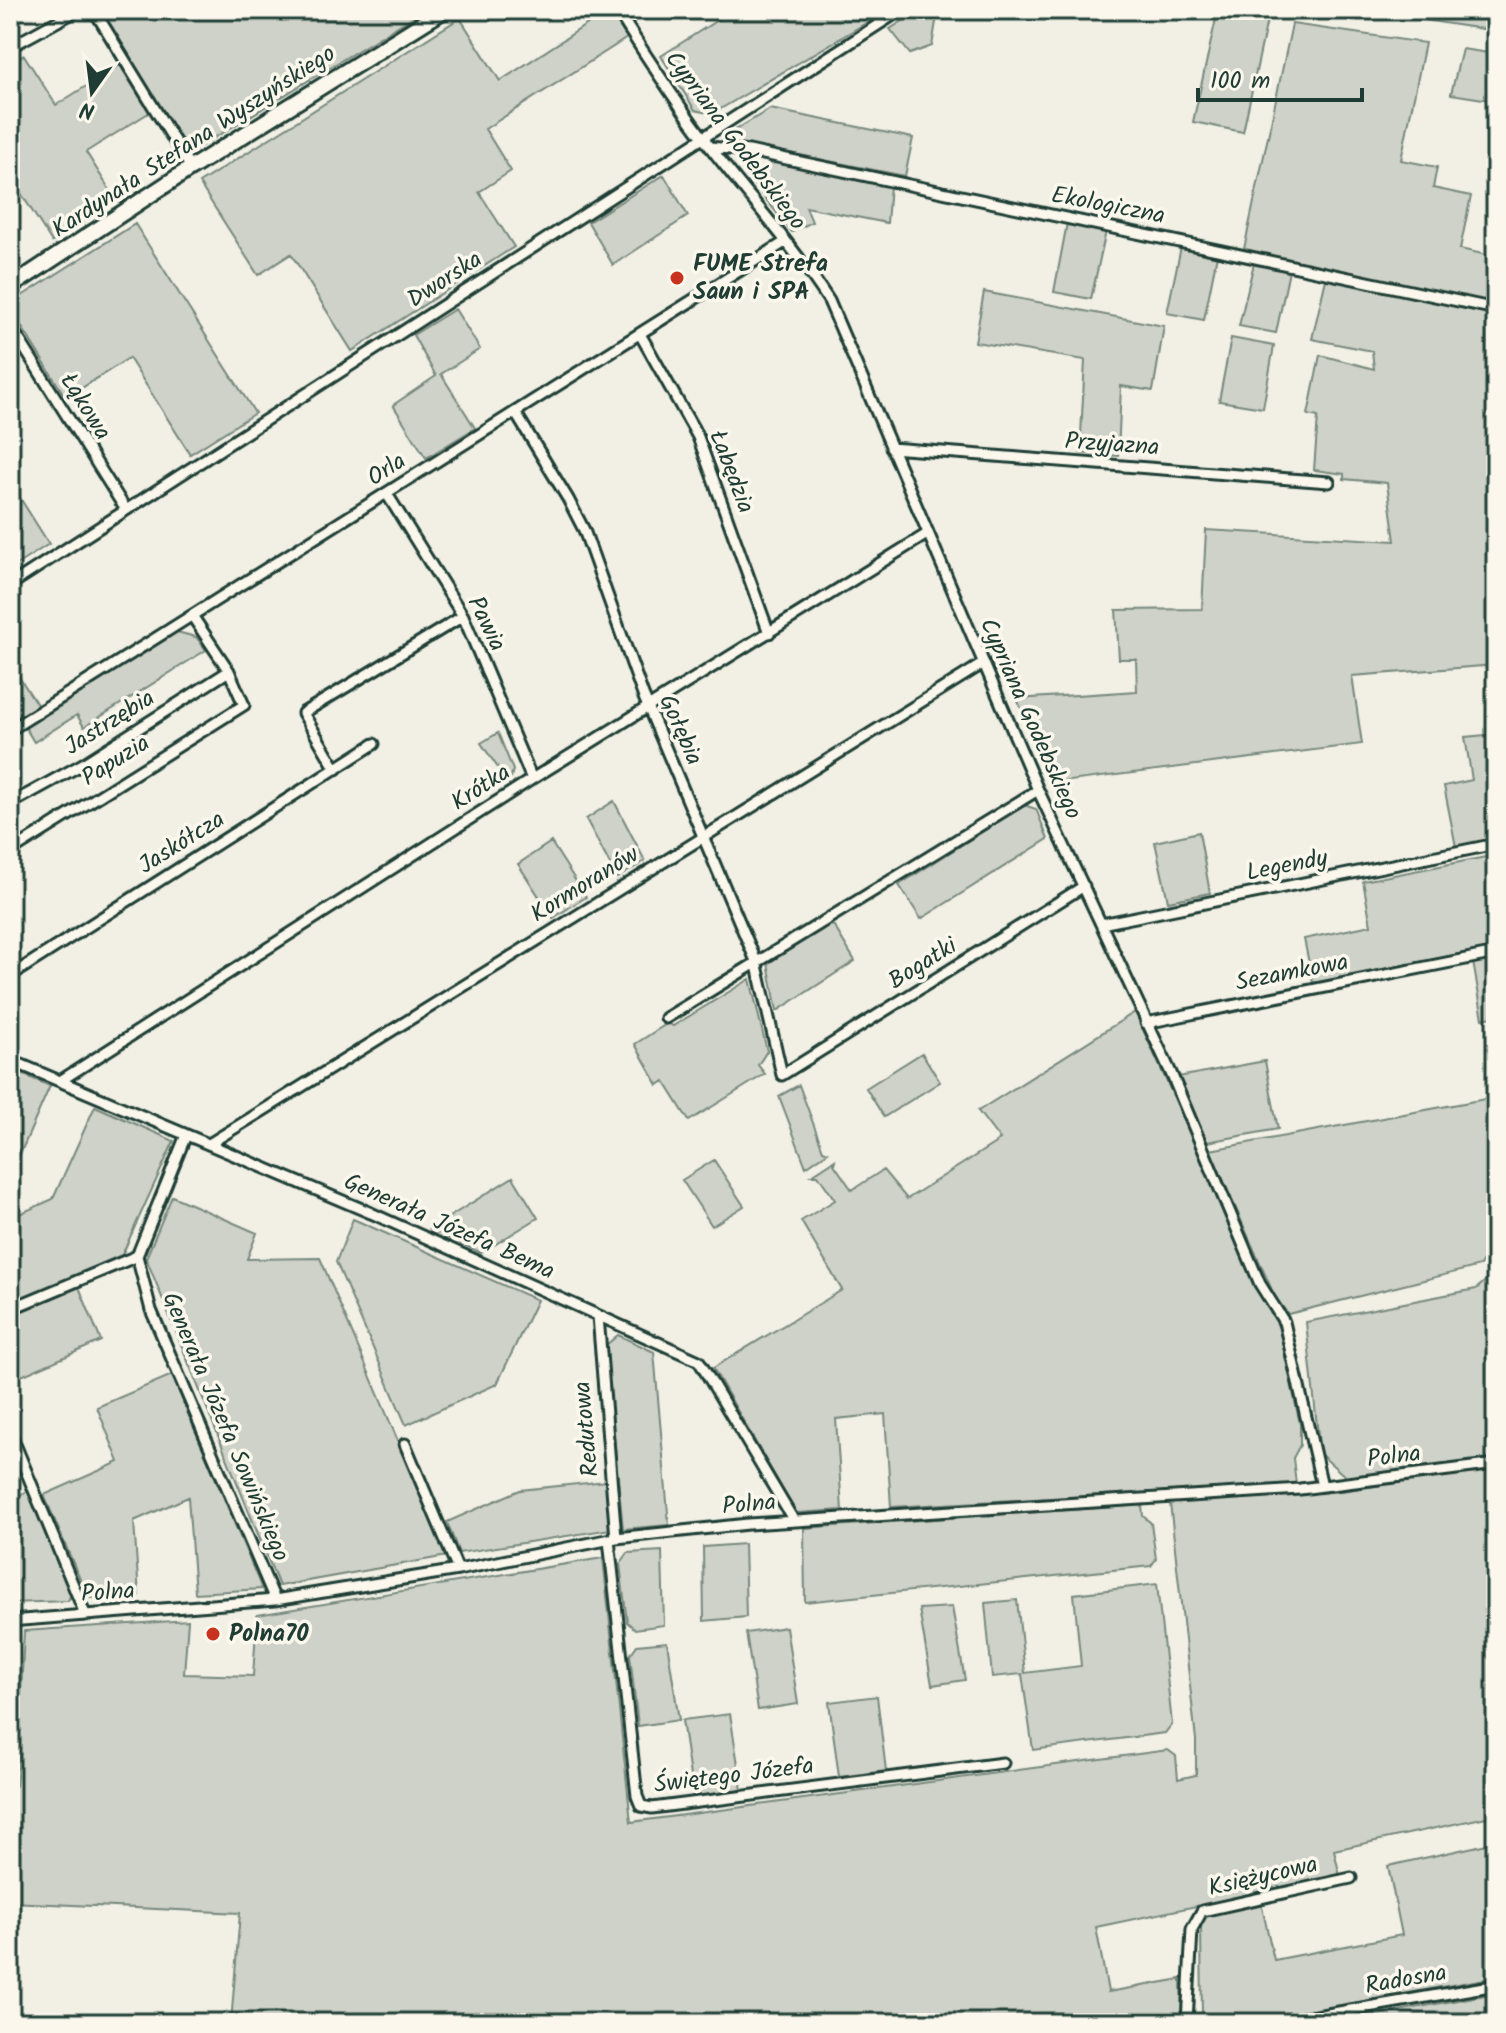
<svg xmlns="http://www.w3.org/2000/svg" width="1506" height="2033" font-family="Kalam,sans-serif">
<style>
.green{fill:#cfd2c8;stroke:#77887e;stroke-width:2}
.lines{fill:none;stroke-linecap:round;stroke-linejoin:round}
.minor-casing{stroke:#1f3d34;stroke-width:15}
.secondary-casing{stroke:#1f3d34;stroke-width:20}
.minor{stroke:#fbf7ec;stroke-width:9}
.secondary{stroke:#fbf7ec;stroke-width:14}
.poi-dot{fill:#c8321e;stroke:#fbf7ec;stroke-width:3}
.labels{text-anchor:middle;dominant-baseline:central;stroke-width:7;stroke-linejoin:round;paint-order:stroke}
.street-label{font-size:24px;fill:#1f3d34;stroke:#fbf7ec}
.poi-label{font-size:24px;font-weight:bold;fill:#1f3d34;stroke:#fbf7ec;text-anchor:start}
</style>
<rect width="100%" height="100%" fill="#f2f0e5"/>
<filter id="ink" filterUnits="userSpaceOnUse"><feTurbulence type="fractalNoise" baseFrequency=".0125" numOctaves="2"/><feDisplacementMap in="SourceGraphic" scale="16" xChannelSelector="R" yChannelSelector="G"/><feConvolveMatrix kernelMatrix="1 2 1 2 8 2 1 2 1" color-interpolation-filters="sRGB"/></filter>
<g filter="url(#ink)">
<!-- green -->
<path class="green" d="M99,10h325l-236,144z
M609,10l18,28 -142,91 26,42 -32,21 35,55 -162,104 -61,-97 -33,21 -59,-92 261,-165 40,63z
M733,10h138l5,7 -164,97 -17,-4 -34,-54z
M920,10h18l-6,36 -22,8 -20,-25z
M1359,10h137v21z
M1217,14l50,6 -24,112 -50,-10z
M1292,24l133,19 -24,117 36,7 -4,21 38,8 -11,53 36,8v48l-252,-56z
M1462,49l34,5v47l-45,-7z
M24,55l32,50 64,-40 30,47 -64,40 30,48 -64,42 -42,-66v-113z
M770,109l143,29 -8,38 -177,-35 -1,-6z
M780,162l110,23 -3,38 -81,-16 6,15 -20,10 -43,-54 21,-14z
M664,175l24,41 -75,49 -25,-43z
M1067,223l39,8 -15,68 -37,-7z
M135,224l120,189 -65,41 -61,-96 -63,40 -54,-87 2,-10z
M1181,247l36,8 -13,65 -37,-7z
M1254,263l35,8 -13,62 -37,-7z
M1326,279l170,36v94l-6,35 6,1v220l-144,11 10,68 -308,39 -37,-84 120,-8 -1,-32h-17l-3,-49 86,-1 4,-79 189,11 -8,-58 -43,-4v-5l-30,-4 4,-53 -10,-2 12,-60 54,14 -2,-18 -60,-12z
M984,292l180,34 -11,65 -32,-5 -3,70 -38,-3 5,-93 -110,-18z
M455,309l25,40 -39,25 34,54 -49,30 -33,-53 43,-29 -23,-41z
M1231,338l43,8 -11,62 -44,-7z
M10,482l39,62 -39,25z
M177,632l19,5 10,13 -122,77 -7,-12 -43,27 -9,-15z
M10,663l28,43 -28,16z
M498,733l15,37 -4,14 -28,-41z
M1496,734v105l-40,8 -12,-61 28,-6 -7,-43z
M614,801l31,60 -28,17 -31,-59z
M1024,805l12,4 12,30 -127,80 -22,-34z
M1199,832l11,61 -42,8 -13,-59z
M551,842l35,55 -33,21 -35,-54z
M1496,855v92l-183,36 -9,-44 67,-14 -8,-44z
M829,925l5,1 21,35 -78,50 -9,-48z
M1496,958v58l-13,3 -10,-57z
M750,979l17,72 -9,14 7,9 -76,47 -25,-40 -6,4 -23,-41 33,-21 5,3z
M1135,1012l144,316 21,96v21l-7,13 3,26 -405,23 -6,-93 -49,5 6,91 -46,3 -83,-145 129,-78 -41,-69 34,-21 -17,-25h-6l23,-15 -1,4 18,26 31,-20 24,29 93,-59 -22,-29z
M922,1053l18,29 -56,35 -18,-29z
M1265,1061l13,68 -71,13 -29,-65z
M10,1069l40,17 -40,91z
M799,1085l24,65 5,2 -22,15 -27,-71z
M1496,1097v142l-16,27 -192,48 -13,-17 -65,-147z
M95,1106l79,35 -52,114 -112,48v-99l5,12 38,-17z
M714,1160l30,46 -32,20 -30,-46z
M513,1177l25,41 -57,35 -51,-24z
M172,1196l85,37 -10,26 73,-1 127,298 -168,30 -133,-328z
M353,1219l184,81 -40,84 -91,41 -70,-163z
M1496,1272v188l-149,18 -27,-24 -14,-132 170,-33z
M79,1287l22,54 -91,40v-65z
M618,1335l36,17 15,173 -46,4 -18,-183z
M172,1375l90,214 -67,4 -7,-96 -54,24 5,75 -51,2 -44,-103 75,-33 -22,-55z
M1496,1468v347l-162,35 6,26 -244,51 12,65 73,-13 1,44h-951l9,-110 -230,-11v-115l6,-1 1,-9 7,-146 164,-11 -4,54 69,2 4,-61 346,-57 28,264 537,-72 8,6 2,23 18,-4v-35l-26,-237 172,-12z
M606,1481l5,48 -152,24 -12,-31 73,-32z
M28,1491l43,103 -3,7 -58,2v-104z
M1142,1505l1,11 8,7 5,36 -5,7 -346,36 -1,-74z
M744,1544l2,73 -42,4 -1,-74z
M662,1551l2,74 -29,4 -8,-7 -7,-58 8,-11z
M1157,1584l15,140 -7,9 -132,17 -11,-76 -30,3 -7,-74 32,-3 8,73 56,-7 -7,-72z
M952,1607l13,73 -33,5 -13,-76z
M786,1627l12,77 -40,6 -12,-77z
M667,1642l12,78 -41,6 -8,-71 7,-10z
M877,1696l9,75 -47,6 -10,-75z
M730,1714l12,76 -49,7 -11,-77z
M1496,1842v135l-252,46 -42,-1 -1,-100 6,-8 54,-12 13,58 128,-25 -14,-69z
M1496,1993v30h-163z"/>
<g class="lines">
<defs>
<path id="minor" d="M94,10l97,158
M617,10c30,48 61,96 97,142 38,49 81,96 115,149l209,489 133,283 89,211 24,38 38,164
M10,47l68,-37
M710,147l39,4 747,158
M10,325l116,185
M640,334l58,103 71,196
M515,412l53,87 16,31 59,165 113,266 26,114 302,-189
M891,448l438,34
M387,494l76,122 69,163
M10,585l891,-575
M10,730l775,-488
M336,769l-33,-56 160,-97
M10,804l71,-39 148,-94
M10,852l234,-147 -15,-34 -36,-54
M1101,924l395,-80
M10,976l364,-232
M666,1018l372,-228
M1146,1023l350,-70
M10,1060l361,153 328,148 95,160
M60,1081l472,-302 395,-245
M186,1135l-49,121 14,54 124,290
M209,1144l775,-481
M10,1309l127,-53
M598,1316l18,222
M10,1432l75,182
M405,1444l53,126
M609,1540l28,256 4,10 11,2 351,-45
M10,1621l265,-21 183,-30 158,-32 132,-14 552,-35 196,-25
M1187,2023l5,-94 10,-18 149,-33
M1275,2023l221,-38"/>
<path id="secondary" d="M10,287l181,-119 253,-158"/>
</defs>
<!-- minor casing -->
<use href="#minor" class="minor-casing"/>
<!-- secondary casing -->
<use href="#secondary" class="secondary-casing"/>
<!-- minor -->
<use href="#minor" class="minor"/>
<!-- secondary -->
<use href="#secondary" class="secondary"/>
</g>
</g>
<!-- markers -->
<g class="poi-dot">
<circle cx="677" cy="278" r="8"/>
<circle cx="213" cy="1634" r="8"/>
</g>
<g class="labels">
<!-- street labels -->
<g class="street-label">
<text transform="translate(735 141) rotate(53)">Cypriana Godebskiego</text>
<text transform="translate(194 142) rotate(-33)">Kardynała Stefana Wyszyńskiego</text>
<text transform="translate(1108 206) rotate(11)">Ekologiczna</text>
<text transform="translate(445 280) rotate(-33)">Dworska</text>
<text transform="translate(85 407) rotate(58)">Łąkowa</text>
<text transform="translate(1112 445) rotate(4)">Przyjazna</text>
<text transform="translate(387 470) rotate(-33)">Orla</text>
<text transform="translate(731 472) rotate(69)">Łabędzia</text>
<text transform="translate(486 624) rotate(64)">Pawia</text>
<text transform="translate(1030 719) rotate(66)">Cypriana Godebskiego</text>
<text transform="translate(110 723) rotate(-32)">Jastrzębia</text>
<text transform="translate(680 730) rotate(66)">Gołębia</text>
<text transform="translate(116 761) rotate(-32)">Papuzia</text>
<text transform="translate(481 788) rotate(-33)">Krótka</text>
<text transform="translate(182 843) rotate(-32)">Jaskółcza</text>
<text transform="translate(1287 866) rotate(-11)">Legendy</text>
<text transform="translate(585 885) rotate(-32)">Kormoranów</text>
<text transform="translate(923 964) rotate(-32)">Bogatki</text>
<text transform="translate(1292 973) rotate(-11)">Sezamkowa</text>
<text transform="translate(449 1227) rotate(24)">Generała Józefa Bema</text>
<text transform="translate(225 1427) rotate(67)">Generała Józefa Sowińskiego</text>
<text transform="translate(587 1429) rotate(-95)">Redutowa</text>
<text transform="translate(1394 1457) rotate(-7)">Polna</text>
<text transform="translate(749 1505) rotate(-5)">Polna</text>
<text transform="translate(108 1593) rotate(-4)">Polna</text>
<text transform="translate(734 1776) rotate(-7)">Świętego Józefa</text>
<text transform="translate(1263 1877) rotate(-13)">Księżycowa</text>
<text transform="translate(1406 1980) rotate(-10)">Radosna</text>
</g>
<!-- poi labels -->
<g class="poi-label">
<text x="693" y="264">FUME Strefa<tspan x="693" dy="28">Saun i SPA</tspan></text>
<text x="229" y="1634">Polna70</text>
</g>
</g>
<!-- margin -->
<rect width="1506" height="2033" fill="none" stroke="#fbf7ec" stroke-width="40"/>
<rect x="20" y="20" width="1466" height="1993" fill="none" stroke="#1f3d34" stroke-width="3" filter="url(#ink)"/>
<!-- north arrow -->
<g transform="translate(92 92) rotate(194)" stroke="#fbf7ec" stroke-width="6" paint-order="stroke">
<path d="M0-6L14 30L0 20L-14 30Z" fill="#1f3d34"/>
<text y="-12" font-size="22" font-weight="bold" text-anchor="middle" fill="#1f3d34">N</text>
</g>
<!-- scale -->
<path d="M1198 88v12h164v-12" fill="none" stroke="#1f3d34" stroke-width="4"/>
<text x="1210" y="88" font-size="24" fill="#1f3d34" stroke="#fbf7ec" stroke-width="6" paint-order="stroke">100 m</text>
</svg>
